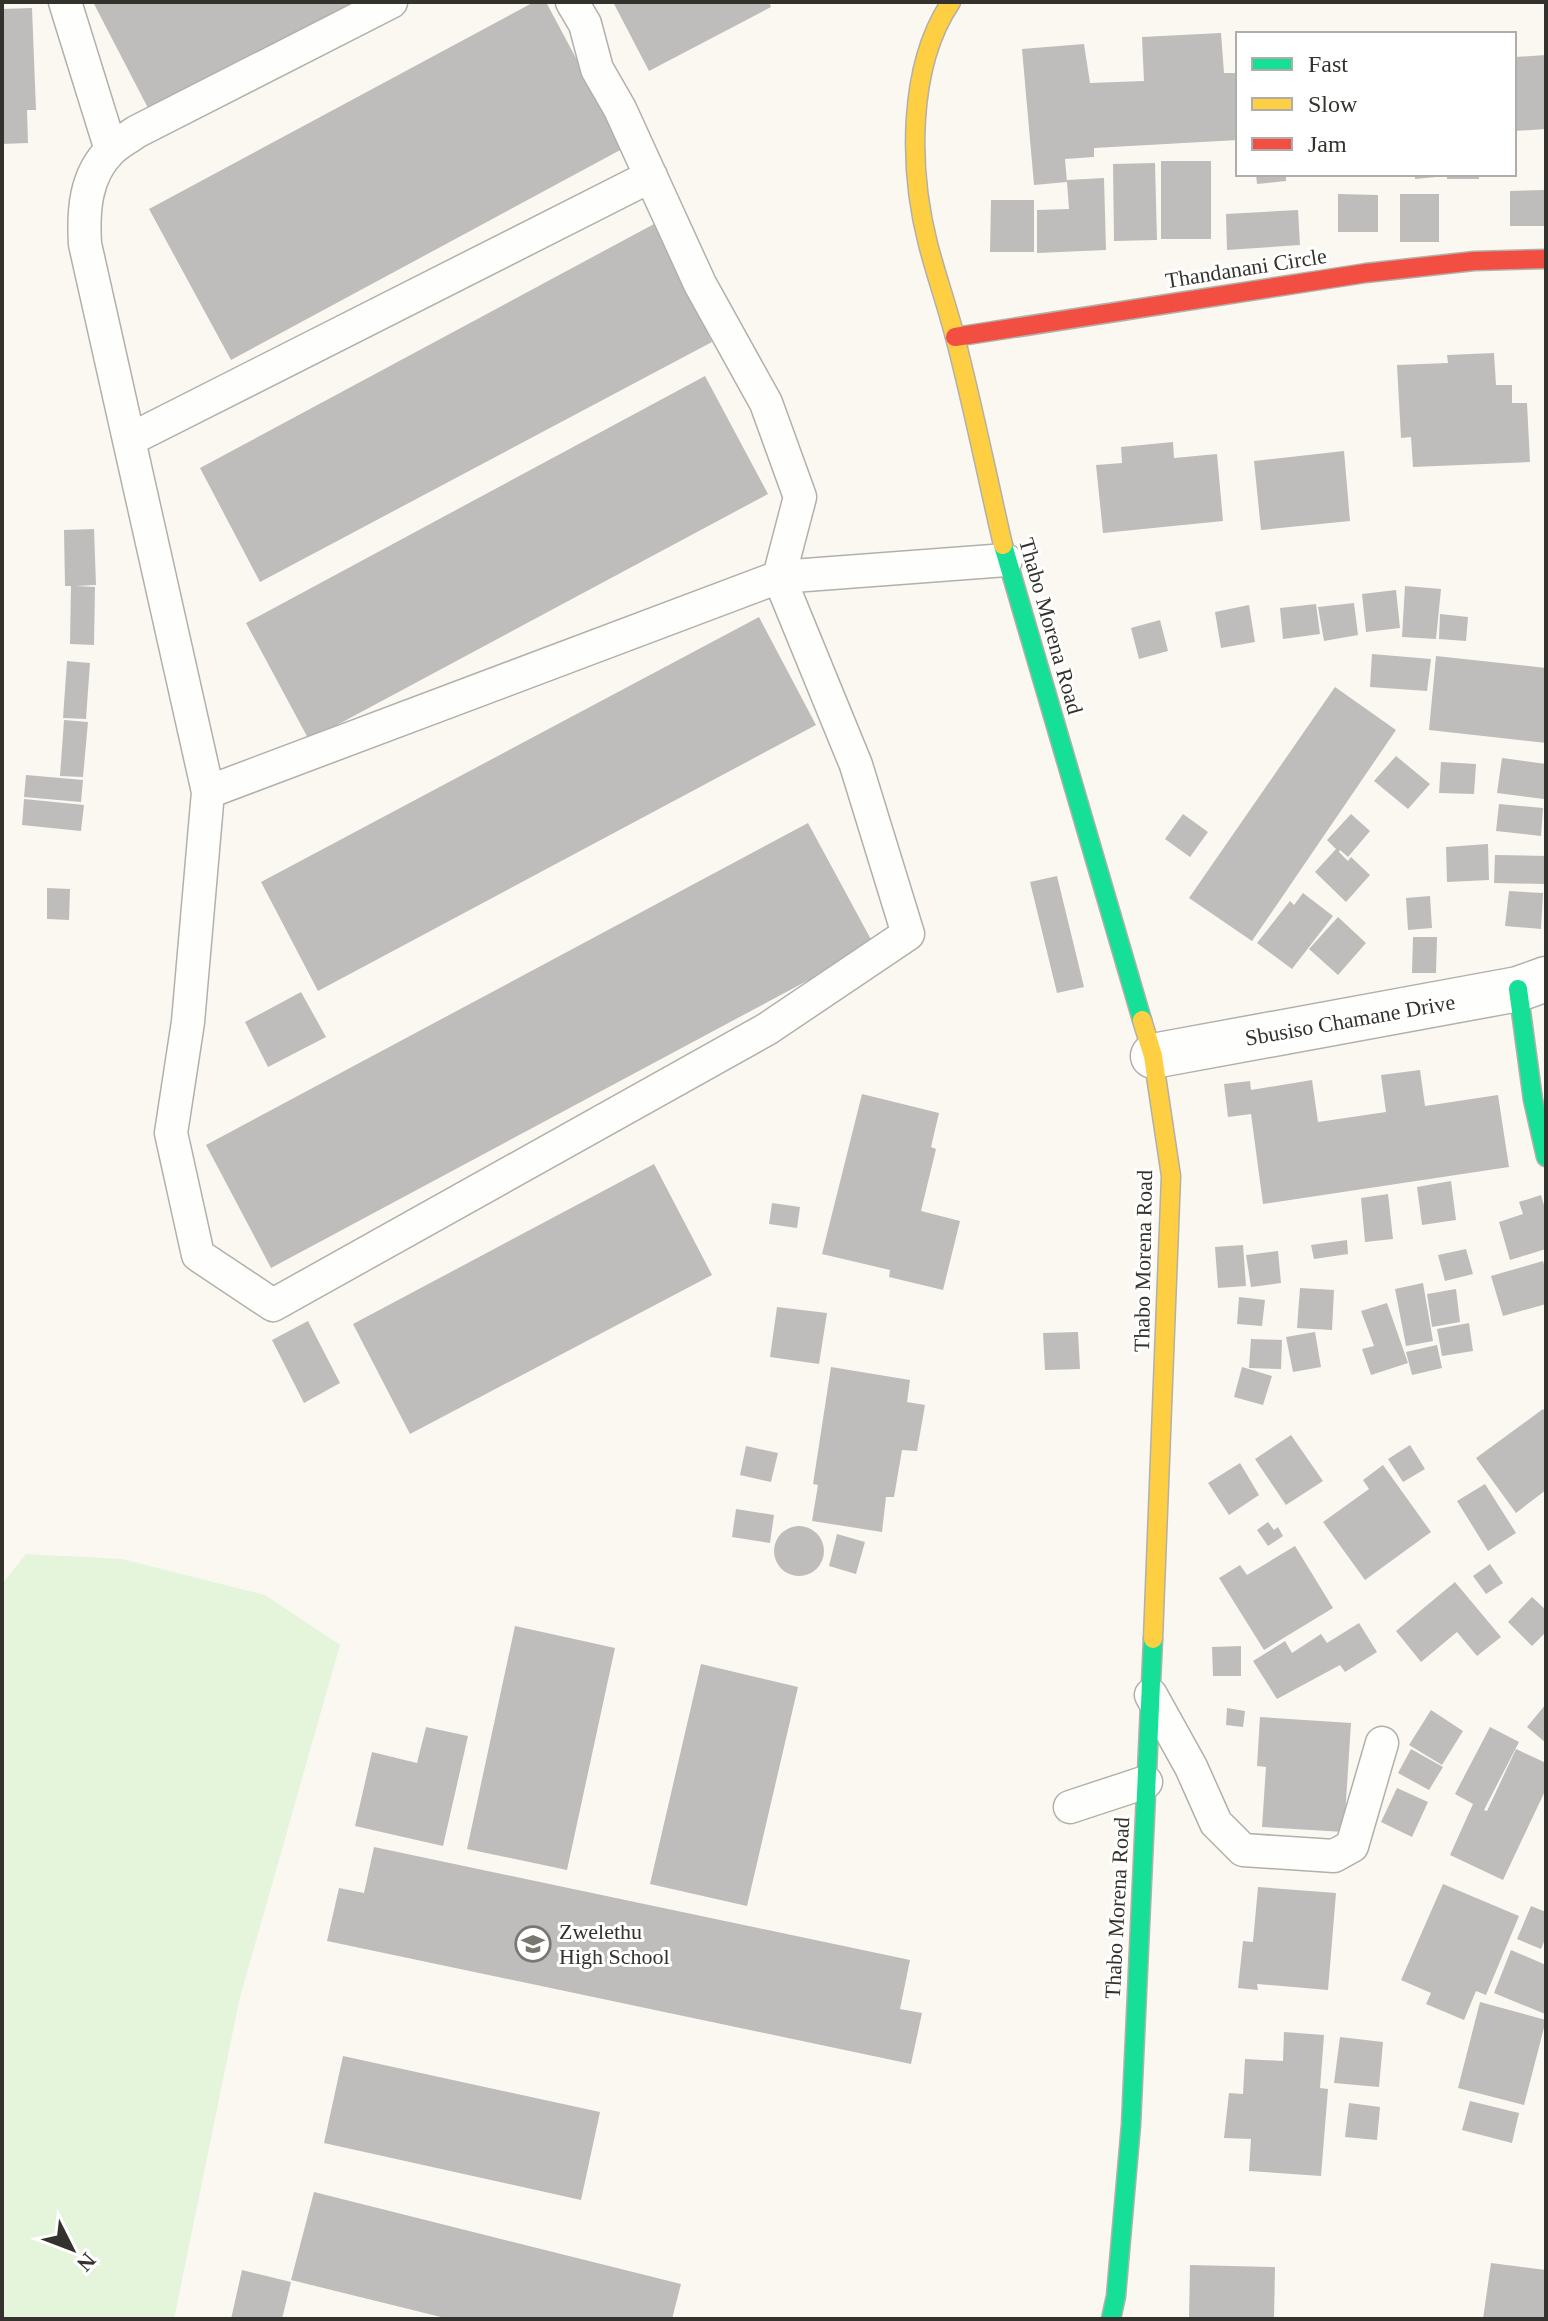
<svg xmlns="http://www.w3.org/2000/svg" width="1548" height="2321" font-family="Georgia,serif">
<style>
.green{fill:#e4f5db}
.building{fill:#bebdbc}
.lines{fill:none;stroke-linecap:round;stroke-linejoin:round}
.lane-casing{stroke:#b2b0aa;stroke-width:35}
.street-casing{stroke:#b2b0aa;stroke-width:47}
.fast-casing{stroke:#b2b0aa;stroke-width:21}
.slow-casing{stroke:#b2b0aa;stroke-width:21}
.jam-casing{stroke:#b2b0aa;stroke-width:21}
.lane{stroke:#fefefd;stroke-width:32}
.street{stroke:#fefefd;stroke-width:44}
.fast{stroke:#16e098;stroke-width:18}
.slow{stroke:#ffcf43;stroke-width:18}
.jam{stroke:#f24e42;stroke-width:18}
.labels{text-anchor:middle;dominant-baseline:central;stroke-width:6;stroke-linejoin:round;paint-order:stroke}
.street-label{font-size:22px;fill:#34322c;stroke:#fff}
.poi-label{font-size:22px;fill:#34322c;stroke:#fff;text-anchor:start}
</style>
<rect width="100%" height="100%" fill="#fbf8f1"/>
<!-- green -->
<path class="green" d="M26,1554l96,5 143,36 75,50 -100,352 -66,322h-172v-735z"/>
<!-- building -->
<path class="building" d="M93,2h262l-206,108z
M534,2h12l78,146 -393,212 -82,-151z
M613,2h156l2,5 -122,64z
M32,8l4,102h-9l1,33 -26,1v-135z
M1221,33l3,40h14v67l-144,8v9l-29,2 2,23v-2l37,-2 2,72 -69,3v-43l32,-1 -2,-27 -33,3 -12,-136 62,-5 6,39 54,-2 -2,-44z
M1546,55v74l-32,2v-74z
M1161,161h50v78h-50z
M1155,163l2,77 -43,1 -1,-77z
M1256,174h30v7l-29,3z
M1415,174h64v5h-32v-3l-32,3z
M1546,190v36h-36v-35z
M1338,194l40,1v37h-40z
M1400,194h39v48h-39z
M991,200h43v52h-44z
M1298,210l2,35 -73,5 -1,-36z
M654,224l58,118 -452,240 -60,-114z
M1494,353l2,32h16v18h15l3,59 -117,5 -2,-30 -10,1 -4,-73 51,-2 -1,-8z
M705,376l63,118 -459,246 -63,-117z
M1173,442l1,16 43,-4 6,67 -120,12 -7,-68 26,-2 -1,-16z
M1344,451l6,70 -89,9 -7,-69z
M94,529l2,56 -21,1 20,1 -1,58 -24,-1 1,-58h-6l-1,-56z
M1405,586l36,3 -5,50 -34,-2z
M1396,590l4,38 -34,4 -4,-38z
M1354,603l4,32 -34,6 -6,-34z
M1316,604l4,30 -37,5 -3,-31z
M1249,605l6,37 -34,6 -6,-36z
M1440,614l28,3 -2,24 -27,-2z
M759,617l57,108 -498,266 -57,-109z
M1160,620l8,31 -29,8 -8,-31z
M1372,654l59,5 -4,32 -57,-4z
M1436,656l110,12v75l-117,-13z
M67,661l23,2 -4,56 -23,-1z
M1335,687l61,43 -144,211 -63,-43z
M64,720l24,2 -5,55 -23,-1z
M1396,756l34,28 -22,25 -34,-28z
M1502,758l44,6 -2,35 -47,-6z
M1441,762l35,2 -2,30 -35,-1z
M26,775l57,5 -2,22 -57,-5z
M24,799l60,6 -3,26 -59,-6z
M1499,804l44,4 -2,28 -45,-5z
M1183,814l25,18 -18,25 -25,-18z
M1351,814l19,17 -22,26 -8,-7 -1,2 9,9 3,-4 19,18 -24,27 -31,-30 21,-23 -9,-9z
M808,823l66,122 -603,323 -65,-123z
M1488,844l1,36 -42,2 -1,-35z
M1495,855l51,1 -2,28 -50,-1z
M1057,876l27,111 -27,6 -27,-111z
M47,888l23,1 -1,31 -22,-1z
M1509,891l34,2 -2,36 -36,-3z
M1303,893l30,23 -41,53 -35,-26 33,-42 4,4z
M1430,896l2,32 -24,2 -2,-32z
M1338,917l28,26 -28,32 -29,-26z
M1413,937h24l-1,36h-24z
M301,992l25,45 -58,30 -23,-45z
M1420,1070l5,36 73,-11 11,72 -246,37 -12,-90 -23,3 -4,-33 26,-3 1,9 61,-10 6,42 68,-10 -5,-37z
M862,1094l77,19 -8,34 5,2 -15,62 39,10 -17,69 -54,-13 1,-7 -68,-16z
M654,1164l58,111 -302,159 -57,-110z
M1451,1181l5,39 -34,5 -5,-38z
M1388,1194l5,45 -28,3 -4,-44z
M1541,1195l5,17v37l-36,11 -11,-38 24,-8 -4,-12z
M772,1203l28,4 -3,21 -28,-4z
M1347,1240l1,14 -34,5 -3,-14z
M1243,1245l3,41 -28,2 -3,-41z
M1466,1249l7,25 -28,7 -7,-26z
M1278,1251l3,32 -30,4 -5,-32z
M1543,1261l3,12v31l-43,12 -12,-40z
M1423,1283l10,58 -27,5 -11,-57z
M1300,1288l34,2 -2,40 -35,-2z
M1456,1289l4,33 -28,5 -5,-33z
M1239,1297l26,3 -3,26 -25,-2z
M1387,1303l21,60 -37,12 -9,-26 12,-3 -13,-35z
M777,1307l50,6 -8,51 -49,-7z
M308,1321l32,62 -36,20 -32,-63z
M1469,1323l4,28 -31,5 -5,-27z
M1078,1332l2,37 -35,1 -2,-37z
M1315,1332l6,35 -28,5 -7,-35z
M1251,1339l31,1 -1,29 -32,-1z
M1437,1345l5,23 -30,7 -6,-23z
M831,1367l79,13 -3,22 18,3 -8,46 -15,-1 -8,47h-8l-4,35 -70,-11 6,-36 -5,-1z
M1242,1367l30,9 -9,29 -29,-8z
M1543,1409l3,3v78l-30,23 -40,-55z
M1291,1435l32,46 -37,24 -31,-46z
M1410,1445l15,24 -22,13 -15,-23z
M746,1446l32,7 -7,29 -31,-7z
M1240,1463l19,32 -30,20 -21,-32z
M1383,1465l48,67 -66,48 -42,-58 46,-33 -6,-9z
M1485,1484l31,49 -28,18 -31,-50z
M736,1509l38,6 -4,28 -38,-6z
M1268,1522l6,8 4,-3 5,9 -15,10 -11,-16z
M774 1551a25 25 0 1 1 50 0a25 25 0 1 1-50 0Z
M837,1534l28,8 -9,32 -27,-8z
M1295,1546l38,62 -69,42 -45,-72 21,-13 7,10z
M1490,1564l13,19 -17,11 -13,-18z
M1455,1582l46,55 -24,19 -20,-24 -36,30 -25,-31z
M1532,1597l14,13v22l-14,14 -24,-24z
M1359,1623l18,29 -32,20 -5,-7 -63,34 -24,-38 32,-20 7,12 29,-19 6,9z
M515,1626l100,22 -48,222 -100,-21z
M1241,1646v30h-28l-1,-29z
M701,1664l97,23 -51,219 -97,-22z
M1546,1704v39l-19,-16z
M1227,1708l18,3 -2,16 -17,-2z
M1431,1710l32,21 -21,34 -33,-20z
M1260,1717l91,6 -7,109 -82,-5 4,-60 -9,-1z
M426,1727l42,9 -25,110 -88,-20 17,-74 45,11z
M1490,1727l29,15 -35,68 3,1 29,-62 30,14v26l-43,91 -53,-25 23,-51 -18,-10z
M1411,1749l32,18 -14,23 -31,-17z
M1397,1788l31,14 -16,35 -31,-15z
M374,1847l536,113 -10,49 22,4 -11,51 -584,-123 12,-53 25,5z
M1443,1884l76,32 -33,79 -10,-4 -12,29 -38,-16 5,-11 -30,-13z
M1258,1887l78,6 -8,97 -71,-6 1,6 -20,-2 5,-47 10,1z
M1531,1906l15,6v25l-5,12 -24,-10z
M1511,1950l35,15 -1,49 -51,-21z
M1480,2002l66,18 -22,85 -66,-17z
M1284,2032l40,3 -4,53 8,1 -7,87 -72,-5 2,-32 -27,-1 5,-45 14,1 2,-35 38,2z
M1340,2037l43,5 -4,45 -45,-4z
M343,2056l257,56 -19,88 -257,-57z
M1470,2101l49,12 -7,30 -50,-13z
M1349,2103l31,4 -3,33 -32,-3z
M314,2192l367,92 -9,35h-223l-158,-39z
M1491,2263l55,7v49h-63z
M1190,2265l85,2 -1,52h-85z
M242,2270l49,12 -9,37h-51z"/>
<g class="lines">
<defs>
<path id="lane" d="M65,2l46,148
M572,2l13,22 12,45 23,40 80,175 66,119 34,94 -21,80 77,188 52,169 -141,95 -494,276 -75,-50 -27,-122 17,-111 20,-230 571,-215 227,-17
M129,440l522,-264
M208,792l-123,-548c-2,-33 0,-69 26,-94 7,-7 17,-12 25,-18l255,-130
M1151,1695l40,72 25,56 27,27 91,6 18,-10 30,-103
M1070,1807l76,-25"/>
<path id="street" d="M1153,1056l365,-67 28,-10"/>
<path id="fast" d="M1003,545l139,475
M1518,989l15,111 13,57
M1111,2319l5,-23 15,-171 22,-486"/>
<path id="slow" d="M951,2c-44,65 -42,168 -23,242 8,31 19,62 27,93 18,69 32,139 48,208
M1142,1020l11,36 18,120 -18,463"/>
<path id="jam" d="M955,337l411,-64 108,-12 72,-2"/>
</defs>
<!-- lane casing -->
<use href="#lane" class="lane-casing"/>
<!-- street casing -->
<use href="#street" class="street-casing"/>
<!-- fast casing -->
<use href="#fast" class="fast-casing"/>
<!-- slow casing -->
<use href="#slow" class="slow-casing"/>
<!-- jam casing -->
<use href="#jam" class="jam-casing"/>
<!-- lane -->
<use href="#lane" class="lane"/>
<!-- street -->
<use href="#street" class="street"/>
<!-- fast -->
<use href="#fast" class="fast"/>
<!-- slow -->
<use href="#slow" class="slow"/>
<!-- jam -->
<use href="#jam" class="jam"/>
</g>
<!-- icons -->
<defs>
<symbol id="school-ring" viewBox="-11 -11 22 22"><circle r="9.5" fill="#fff" stroke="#7a7771" stroke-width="1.5"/><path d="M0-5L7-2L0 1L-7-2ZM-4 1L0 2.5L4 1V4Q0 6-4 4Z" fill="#7a7771"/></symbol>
</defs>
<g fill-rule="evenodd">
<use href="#school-ring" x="513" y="1924" width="40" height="40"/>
</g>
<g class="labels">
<!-- street labels -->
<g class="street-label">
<text transform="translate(1246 268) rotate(-9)">Thandanani Circle</text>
<text transform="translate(1051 626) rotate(74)">Thabo Morena Road</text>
<text transform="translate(1350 1020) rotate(-10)">Sbusiso Chamane Drive</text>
<text transform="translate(1143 1261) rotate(-89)">Thabo Morena Road</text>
<text transform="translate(1117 1908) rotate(-87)">Thabo Morena Road</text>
</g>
<!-- poi labels -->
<g class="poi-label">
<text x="559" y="1931">Zwelethu<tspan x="559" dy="25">High School</tspan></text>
</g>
</g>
<!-- border -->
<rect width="1548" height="2321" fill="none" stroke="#34322c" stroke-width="8"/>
<!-- legend -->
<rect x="1236" y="32" width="280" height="144" fill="#ffffff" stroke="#aeadab" stroke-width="2"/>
<rect x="1252" y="58" width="40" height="12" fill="#16e098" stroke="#aeadab" stroke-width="2"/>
<text x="1308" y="72" font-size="24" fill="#34322c">Fast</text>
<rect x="1252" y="98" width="40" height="12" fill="#ffcf43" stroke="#aeadab" stroke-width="2"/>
<text x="1308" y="112" font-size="24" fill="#34322c">Slow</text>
<rect x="1252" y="138" width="40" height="12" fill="#f24e42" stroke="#aeadab" stroke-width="2"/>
<text x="1308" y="152" font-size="24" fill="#34322c">Jam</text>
<!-- north arrow -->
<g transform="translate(72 2249) rotate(132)" stroke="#ffffff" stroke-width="6" paint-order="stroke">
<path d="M0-6L14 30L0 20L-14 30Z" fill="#34322c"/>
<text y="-12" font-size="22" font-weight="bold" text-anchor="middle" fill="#34322c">N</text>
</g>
</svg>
